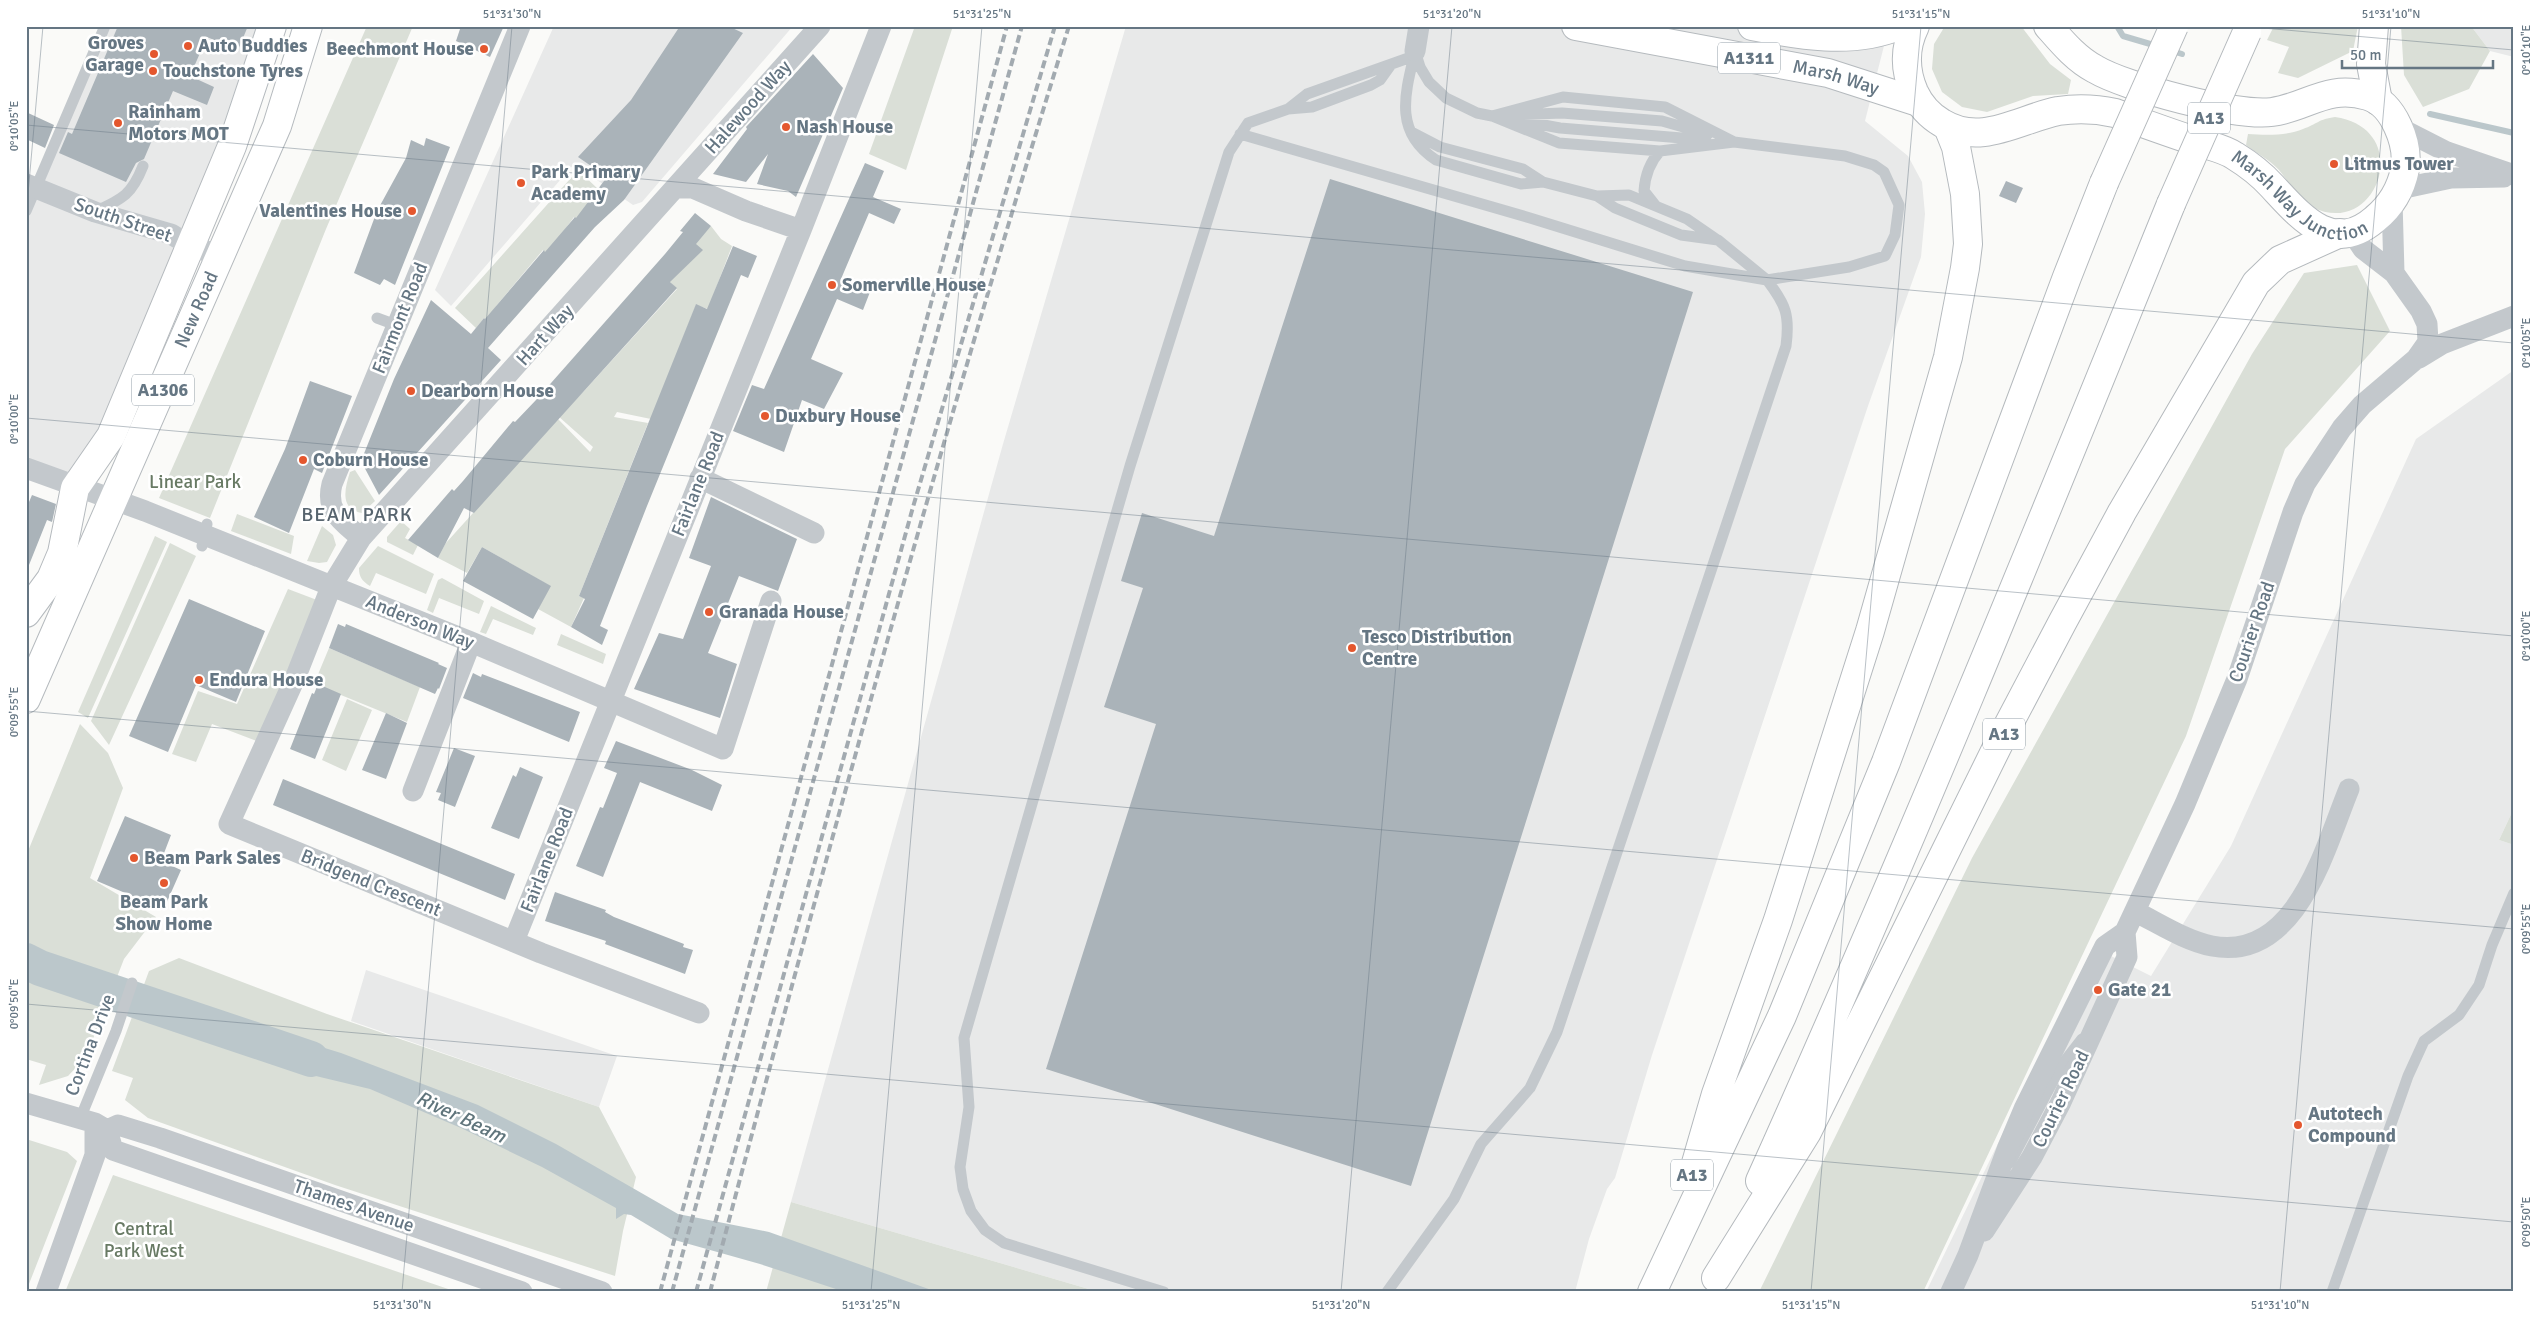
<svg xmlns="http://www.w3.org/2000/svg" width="2540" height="1318" font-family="Signika,sans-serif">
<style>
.built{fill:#e8e9e9}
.green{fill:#dadfd7}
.water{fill:#bbc7cb}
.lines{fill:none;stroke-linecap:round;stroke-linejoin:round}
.stream{stroke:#bbc7cb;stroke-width:6}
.river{stroke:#bbc7cb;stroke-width:36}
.building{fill:#aab3b9}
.primary-casing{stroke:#b5babe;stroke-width:30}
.trunk-casing{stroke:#b4b9bd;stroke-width:30}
.service{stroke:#c3c8cc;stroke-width:11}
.minor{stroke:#c3c8cc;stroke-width:21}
.primary{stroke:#fff;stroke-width:28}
.trunk{stroke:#fff;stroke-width:28}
.rail{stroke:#a2aab0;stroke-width:4;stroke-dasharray:8 4;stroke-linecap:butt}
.trunk-bridge-casing{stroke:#b4b9bd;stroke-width:30;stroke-linecap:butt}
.trunk-bridge{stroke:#fff;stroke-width:28}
.ticks{fill:none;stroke:#657683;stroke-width:1;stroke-opacity:0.45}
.poi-dot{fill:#e4572e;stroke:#fff;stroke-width:2}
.labels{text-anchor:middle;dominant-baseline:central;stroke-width:5;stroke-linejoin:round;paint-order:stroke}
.shield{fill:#fff;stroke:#939fa8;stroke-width:1}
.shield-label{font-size:18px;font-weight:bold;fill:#657683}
.poi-label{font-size:19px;font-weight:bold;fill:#657683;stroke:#fff;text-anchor:start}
.street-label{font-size:19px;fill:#657683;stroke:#fff}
.park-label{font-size:19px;fill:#687a64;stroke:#fff}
.neighbourhood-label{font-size:20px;letter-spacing:1px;fill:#57646e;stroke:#fff}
.water-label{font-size:20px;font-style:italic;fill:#60757c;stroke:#fff}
.neatline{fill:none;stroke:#657683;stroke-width:2}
.ticks-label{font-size:12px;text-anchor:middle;fill:#657683}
</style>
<rect width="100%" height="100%" fill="#fafaf8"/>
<!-- built -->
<path class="built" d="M105,26h167l-197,462 -49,-20v-257z
M554,26h239l-151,176 -9,3 -59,-41 -123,142 -16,-16z
M1126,26h763l-24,95 43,35 14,26 3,32 -4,43 -53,149 -216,649 -37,123 -8,11 -18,50 -14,53h-476l-308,-90 212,-758z
M2471,26h43v31l-24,-6z
M2514,370v438l-15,32 15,5v447h-588l167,-345 58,29 80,-130 185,-407z
M366,970l251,86 -18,51 -248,-86z"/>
<!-- green -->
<path class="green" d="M367,26h46l-87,203 -116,289 -51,-20z
M915,26h38l-47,144 -37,-16z
M1945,26h76l29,38 21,16 -3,14 -35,2 -46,16 -25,-5 -20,-15 -10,-23 2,-25z
M2274,26h84l-5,25 -55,27 -20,-5 11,-26 -22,-7z
M2401,26h70l19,25 -21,38 -46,18 -19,-32z
M2335,117c81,12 42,123 -23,90 -15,-8 -22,-24 -33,-37 -9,-10 -23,-17 -33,-25l2,-11c17,1 39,2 55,-5 14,-5 16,-10 32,-12z
M578,170l20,19 -21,31 -3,-3 -27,37 -4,-4 -46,55 -10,16 -3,-3 -8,10 -21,-20z
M711,226l10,13 11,7 -24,63 -12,-4 -45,114 -34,-7 -3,5 34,6 -69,173 5,2 -13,29 -33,-18 12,-23 -68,-39 -15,26 -29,-15 7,-14 113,-125 32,33 3,-5 -35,-31 26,-25 93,-102 -9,-9 25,-38z
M2357,265l33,66 -105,118 -99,287 -263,556h-164l213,-434 280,-504 52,-81z
M355,470l20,31 -13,12c-23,-4 -17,-25 -12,-41z
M237,514l57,22 -3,18 -60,-23z
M401,521l9,8 -5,9 13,7 -5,10 -26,-13v-5z
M322,526l11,9 3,10 -9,17 -8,1 -12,-2z
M155,536l12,6 -79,176 -10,-6z
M170,543l26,13 -87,189 -18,-24z
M378,546l56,28 -8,20 -50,-21 -6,13c-8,-5 -11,-9 -11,-18z
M442,578l42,23 -5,13 -40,-16 -6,15 -6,-3 11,-30z
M288,589l29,11 -55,143 -50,-19 -16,38 -24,-8 26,-63 39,13z
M491,606l45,22 -3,7 -40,-16 -7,15 -6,-2z
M561,634l45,20 -3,10 -46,-19z
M329,648l91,39 -13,35 -93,-38z
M347,699l25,11 -26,61 -24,-11z
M80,724l28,29 15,35 -33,90 66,39 -32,42 -38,98 -18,19 -29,9 7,-20 -20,-6v-203z
M2514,808v37l-15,-5z
M179,958l148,56 272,93 37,70 -13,54 -8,45 -280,-91 -187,-67 -23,-18 8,-22 -21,-7 37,-100z
M26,1139l41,13 10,9 -48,123 -3,-2z
M113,1175l344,117h-392z
M791,1202l308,90h-333z"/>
<!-- water -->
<path class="water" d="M266,1030l75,23 137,52 78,39 122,70 91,18 168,60h-92l-85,-28 -89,-25 -40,-24 -7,-1 -8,5v-11l-74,-41 -81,-39 -91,-39 -75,-18 -34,-15z"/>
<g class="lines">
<!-- stream -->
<path class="stream" d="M2117,26l6,10 34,10
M2169,50l13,4
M2430,114l84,19"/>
<!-- river -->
<path class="river" d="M26,961l14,7 271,91"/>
</g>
<!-- building -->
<path class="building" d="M118,26h130l-10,24 -31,-13 -17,39 24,11 -7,18 -34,-14 -29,68 -8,4 -10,19 -67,-29 9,-21 4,2z
M461,26h43l-14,31 -34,-16z
M680,26h48l15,7 -119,167 -29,27 -107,121 13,12 -122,135 -18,-34 33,-82 37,-79 40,34 13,-16 1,1 59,-69 1,2 30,-35 1,1 31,-41 -29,-20 53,-57z
M813,54l30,34 -47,109 -8,-6 -31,-7 11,-30 -22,28 -33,-8 34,-45 -1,-2z
M26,112l28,13 -9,23 -19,-9z
M426,138l24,9 -55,138 -11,-6 -4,6 -26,-12 23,-62 29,-53 5,-18 13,6z
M865,163l19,8 -11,26 28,12 -7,15 -25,-11 -28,66 29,13 -7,18 -26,-11 -26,60 32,14 -19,36 -22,-9 -18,52 -51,-21 19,-46 12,4z
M1330,179l363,113 -282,894 -365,-117 110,-345 -52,-17 39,-119 -22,-7 21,-68 72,23z
M2006,181l17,7 -7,15 -17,-7z
M695,213l16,13 -15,18 7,6 -33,32 7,6 -203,225 -10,-5 -26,50 -30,-18 44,-51 2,2 9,-10 50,-60 2,1 21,-22 129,-146 18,-22 -3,-1z
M733,246l24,10 -9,22 -7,-3 -94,231 -47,120 8,4 -6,15 -31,-18 14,-28 -6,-3 117,-292 11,5z
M310,381l42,15 -30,77 -8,-4 -25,64 -35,-16 31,-68z
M32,495l24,9 -4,18 -5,-2 -20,50 -1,-61z
M711,497l86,42 -19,52 -39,-15 -31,77 29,11 -17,54 -86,-29 25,-56 24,6 28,-73 -22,-8z
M482,547l69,39 -18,33 -70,-38z
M189,599l76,32 -29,71 -40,-17 -28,67 -39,-16z
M338,624l7,3 1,-3 93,39 -1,1 9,4 -8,21 -1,-1 -3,6 -106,-46z
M473,673l8,4 1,-3 98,38 -11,30 -106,-44z
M318,684l23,10 -26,65 -25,-10 22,-56 2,1z
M386,713l21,10 -21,56 -24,-9z
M616,741l76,29 30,15 -10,26 -72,-29 -37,95 -27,-11 24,-59 3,1 14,-35 -13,-5z
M454,748l21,8 -20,51 -17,-7 3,-7 -5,-1z
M520,767l23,10 -24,62 -28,-11 22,-53 3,2z
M283,779l232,95 -10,26 -232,-95z
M125,816l46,19 -10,26 20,9 -15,34 -20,-8 -2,5 -47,-20z
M555,892l51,18 -1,2 9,5 70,27 -1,3 10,3 -8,24 -80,-30 1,-3 -61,-20z"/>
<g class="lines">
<defs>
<g id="primary">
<path id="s1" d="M1576,26l252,47 90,29"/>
<path d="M1752,26c46,9 100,19 146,0"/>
<path id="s2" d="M1915,26c-11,22 -10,45 -1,66 6,13 16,24 28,31 39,24 77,-4 116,-12 19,-3 39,-2 57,2 28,10 55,20 83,29 12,4 27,7 37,14 13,8 27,19 37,30 28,30 60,70 103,33 16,-13 26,-30 30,-50 4,-25 -11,-65 -37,-73 -41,-12 -60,11 -96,16 -35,5 -147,-25 -177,-43 -19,-10 -33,-27 -47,-43"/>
<path d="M26,613l25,-34 11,-26 13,-65 36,-52 121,-290 40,-120"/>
<path id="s3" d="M26,699l251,-573 31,-100"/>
</g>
<path id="trunk" d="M2374,26l-3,38 7,37
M1692,1177l24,-83 62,-174 92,-289 78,-274 17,-89 3,-24 -3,-50 -9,-47 -8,-20
M1760,1181c145,-322 278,-649 411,-977
M1716,1278l91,-146 196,-397 59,-112 60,-111 134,-229 24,-23 60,-27
M1652,1292l130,-276 104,-254 181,-485 37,-94"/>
</defs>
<!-- primary casing -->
<use href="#primary" class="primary-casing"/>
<!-- trunk casing -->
<use href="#trunk" class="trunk-casing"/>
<!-- service -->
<path class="service" d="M1414,56c-10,41 -19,77 22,104l85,24 22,-2 54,14 18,12 66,27 37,5 49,40 82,-13 36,-11 10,-21 4,-30 -15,-33 -10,-7 -29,-9 -111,-14 -69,-35 -102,-10 -71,19 -15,-3 -31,-15 -17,-16 -9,-15 -5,-16
M1288,109l24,-2 59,-22 9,-5 10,-14
M1514,115l48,-2 100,8 46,13
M1492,116l67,27 101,8 74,-9
M1516,120l44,8 146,12
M1413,133l27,14 83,22 20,13
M1240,134l290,84 155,48 82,14c19,25 23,35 19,66l-229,686 -27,56 -49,56 -27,55 -67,93
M1597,196l32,-1 58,24 29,20
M1655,205l-11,-14c1,-15 6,-29 16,-40
M26,211l79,-185
M96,211c27,-12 36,-17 47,-45
M377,318l19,7
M202,546l5,-22
M80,1119l36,-88 16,-48
M2010,1163l51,-97 21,-27
M1164,1292l-160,-49 -19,-13 -14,-19 -8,-22 -3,-22 9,-60 -5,-69 166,-572 99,-314 19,-29 40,-14 19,-15 107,-38 1,-5
M2332,1292l76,-216 16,-35 35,-26 20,-30 13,-40 22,-52"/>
<!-- minor -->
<path class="minor" d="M1415,51l4,-25
M2398,127l49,25 67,23
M26,184l69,28 76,22 18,11 31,11
M675,188h18l53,23 55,19
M2400,189l51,-11 53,-1
M2392,200l2,73
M2419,358l23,-14 72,-28
M26,468l119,43 326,131 252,107 48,-148
M700,478l114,55
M361,538c-19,-17 -36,-26 -29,-54l188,-458
M413,791l58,-149
M2136,912c24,12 50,29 76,34 85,16 113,-99 137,-157
M514,941l287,-711 80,-204
M699,1013l-158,-60 -312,-129 67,-148 35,-89 30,-49 459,-512
M26,1103l69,20 12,7 6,20 409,142
M107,1130l11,-5 42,13 442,154
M1984,1231l48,-74 29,-55 66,-145 -2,-25
M46,1292l49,-137v-32
M1951,1292l17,-37 40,-108 16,-38 81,-163 20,-14 60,-128 52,-125 56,-167 12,-28 37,-56 20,-23 54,-46 12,-17 -1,-18 -6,-13 -27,-38 -31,-24 -12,-18"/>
<!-- primary -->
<use href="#primary" class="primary"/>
<!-- trunk -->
<use href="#trunk" class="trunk"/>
<!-- rail -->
<path class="rail" d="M660,1292l347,-1266
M672,1292l350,-1266
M696,1292l217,-785 142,-481
M710,1292c112,-424 229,-847 359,-1266"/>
<defs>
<path id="trunk-bridge" d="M2104,183l70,-157
M2171,204l76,-172"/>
</defs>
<!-- trunk-bridge casing -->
<use href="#trunk-bridge" class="trunk-bridge-casing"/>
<!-- trunk-bridge -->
<use href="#trunk-bridge" class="trunk-bridge"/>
</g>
<!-- ticks -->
<path class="ticks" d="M2240,26l274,24M26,125l2488,218M26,216l17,-190M26,418l2488,218M26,711l2488,218M26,1004l2488,218M402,1292l110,-1266M871,1292l111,-1266M1341,1292l111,-1266M1811,1292l110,-1266M2280,1292l111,-1266"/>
<!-- markers -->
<g class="poi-dot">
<circle cx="188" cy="46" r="5"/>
<circle cx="484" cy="49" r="5"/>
<circle cx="154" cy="54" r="5"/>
<circle cx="153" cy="71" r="5"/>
<circle cx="118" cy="123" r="5"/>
<circle cx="786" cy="127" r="5"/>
<circle cx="2334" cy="164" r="5"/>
<circle cx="521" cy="183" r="5"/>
<circle cx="412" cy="211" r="5"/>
<circle cx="832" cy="285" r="5"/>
<circle cx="411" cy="391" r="5"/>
<circle cx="765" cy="416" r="5"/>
<circle cx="303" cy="460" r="5"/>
<circle cx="709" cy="612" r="5"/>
<circle cx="1352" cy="648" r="5"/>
<circle cx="199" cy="680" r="5"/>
<circle cx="134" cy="858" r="5"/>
<circle cx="164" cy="883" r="5"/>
<circle cx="2098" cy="990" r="5"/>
<circle cx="2298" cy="1125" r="5"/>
</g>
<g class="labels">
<!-- shield labels -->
<g class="shield">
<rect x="1718" y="42.5" width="62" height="31" rx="4"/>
<rect x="2188" y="102.5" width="42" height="31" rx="4"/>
<rect x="132" y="374.5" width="62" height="31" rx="4"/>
<rect x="1983" y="718.5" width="42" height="31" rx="4"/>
<rect x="1671" y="1159.5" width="42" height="31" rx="4"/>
</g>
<g class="shield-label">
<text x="1749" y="58">A1311</text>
<text x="2209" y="118">A13</text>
<text x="163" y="390">A1306</text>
<text x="2004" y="734">A13</text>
<text x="1692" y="1175">A13</text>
</g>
<!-- poi labels -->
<g class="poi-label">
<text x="144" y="43" text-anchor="end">Groves<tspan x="144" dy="22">Garage</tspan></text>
<text x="198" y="46">Auto Buddies</text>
<text x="474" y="49" text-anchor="end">Beechmont House</text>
<text x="163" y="71">Touchstone Tyres</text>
<text x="128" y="112">Rainham<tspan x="128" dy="22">Motors MOT</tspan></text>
<text x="796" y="127">Nash House</text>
<text x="2344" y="164">Litmus Tower</text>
<text x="531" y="172">Park Primary<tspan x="531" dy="22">Academy</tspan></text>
<text x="402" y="211" text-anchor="end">Valentines House</text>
<text x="842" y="285">Somerville House</text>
<text x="421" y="391">Dearborn House</text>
<text x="775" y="416">Duxbury House</text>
<text x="313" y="460">Coburn House</text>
<text x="719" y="612">Granada House</text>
<text x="1362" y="637">Tesco Distribution<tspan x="1362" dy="22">Centre</tspan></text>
<text x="209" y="680">Endura House</text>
<text x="144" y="858">Beam Park Sales</text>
<text x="164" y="902" text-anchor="middle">Beam Park<tspan x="164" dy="22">Show Home</tspan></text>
<text x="2108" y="990">Gate 21</text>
<text x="2308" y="1114">Autotech<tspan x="2308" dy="22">Compound</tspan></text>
</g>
<!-- street labels -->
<g class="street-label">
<text stroke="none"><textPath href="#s1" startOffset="265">Marsh Way</textPath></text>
<text transform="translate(748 107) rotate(-48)">Halewood Way</text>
<text stroke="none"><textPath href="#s2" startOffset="496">Marsh Way Junction</textPath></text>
<text transform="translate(123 220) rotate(19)">South Street</text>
<text stroke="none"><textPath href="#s3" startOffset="425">New Road</textPath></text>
<text transform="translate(400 318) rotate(-68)">Fairmont Road</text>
<text transform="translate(545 335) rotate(-48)">Hart Way</text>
<text transform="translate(698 484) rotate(-68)">Fairlane Road</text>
<text transform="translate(420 622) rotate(22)">Anderson Way</text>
<text transform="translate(2252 632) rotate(-71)">Courier Road</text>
<text transform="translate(547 860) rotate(-68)">Fairlane Road</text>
<text transform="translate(371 883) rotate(22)">Bridgend Crescent</text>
<text transform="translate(90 1045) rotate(-69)">Cortina Drive</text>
<text transform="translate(2061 1099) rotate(-64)">Courier Road</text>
<text transform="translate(354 1206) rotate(19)">Thames Avenue</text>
</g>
<!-- park labels -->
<g class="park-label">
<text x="195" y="482">Linear Park</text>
<text x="144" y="1229">Central<tspan x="144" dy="22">Park West</tspan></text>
</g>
<!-- neighbourhood labels -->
<g class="neighbourhood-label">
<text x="357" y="514">BEAM PARK</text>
</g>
<!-- water labels -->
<g class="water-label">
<text transform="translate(461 1117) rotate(25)">River Beam</text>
</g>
</g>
<!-- border -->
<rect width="2540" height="1318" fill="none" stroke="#ffffff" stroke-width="55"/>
<!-- scale -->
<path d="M2342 60v8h151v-8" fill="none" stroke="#657683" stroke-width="2.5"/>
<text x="2350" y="60" font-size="15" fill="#657683" stroke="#ffffff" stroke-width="4" paint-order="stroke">50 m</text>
<rect x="28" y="28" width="2484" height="1262" class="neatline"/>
<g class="ticks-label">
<text x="512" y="18">51°31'30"N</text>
<text x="982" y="18">51°31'25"N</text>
<text x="1452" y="18">51°31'20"N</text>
<text x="1921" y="18">51°31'15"N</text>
<text x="2391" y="18">51°31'10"N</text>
<text transform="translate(2526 50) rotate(-90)" y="4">0°10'10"E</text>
<text transform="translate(14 126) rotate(-90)" y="4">0°10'05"E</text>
<text transform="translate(2526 343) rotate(-90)" y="4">0°10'05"E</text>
<text transform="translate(14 419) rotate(-90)" y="4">0°10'00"E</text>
<text transform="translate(2526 636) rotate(-90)" y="4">0°10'00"E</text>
<text transform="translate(14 712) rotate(-90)" y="4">0°09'55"E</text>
<text transform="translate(2526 929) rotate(-90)" y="4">0°09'55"E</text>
<text transform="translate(14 1004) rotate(-90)" y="4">0°09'50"E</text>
<text transform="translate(2526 1222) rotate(-90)" y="4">0°09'50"E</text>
<text x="402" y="1309">51°31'30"N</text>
<text x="871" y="1309">51°31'25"N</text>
<text x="1341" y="1309">51°31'20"N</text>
<text x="1811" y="1309">51°31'15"N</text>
<text x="2280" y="1309">51°31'10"N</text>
</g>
</svg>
